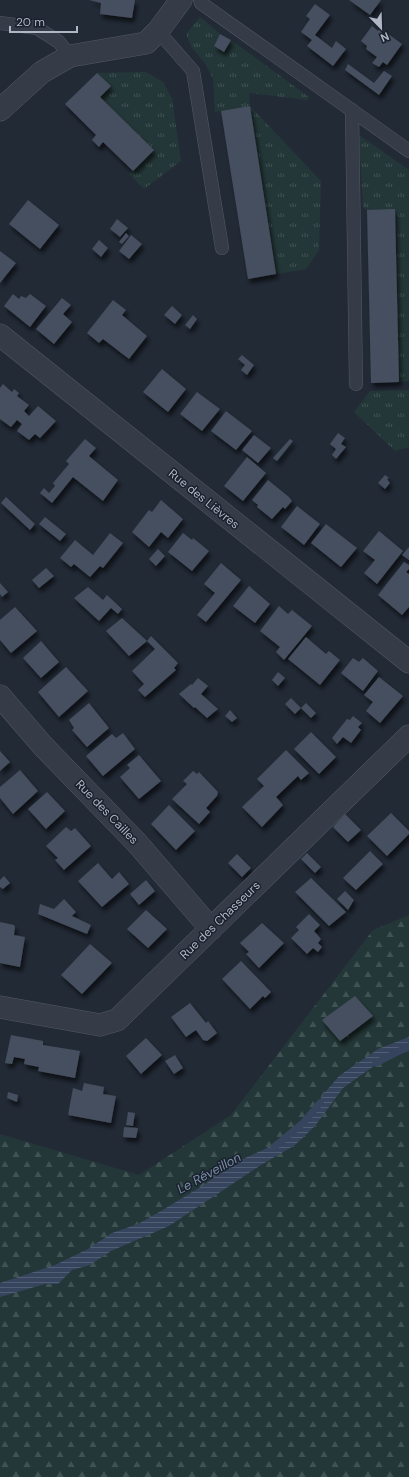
<svg xmlns="http://www.w3.org/2000/svg" width="409" height="1477" font-family="'DM Sans',sans-serif">
<style>
.grass{fill:url(#grass-tufts)}
.forest{fill:url(#forest-firs)}
.water{fill:url(#water-rules)}
.lines{fill:none;stroke-linecap:round;stroke-linejoin:round}
.stream{stroke:#36455d;stroke-width:7}
.building{fill:#454f5e;filter:url(#shadow)}
.service-casing{stroke:#525965;stroke-width:14}
.minor-casing{stroke:#525965;stroke-width:23}
.service{stroke:#353c47;stroke-width:13}
.minor{stroke:#353c47;stroke-width:22}
.labels{text-anchor:middle;dominant-baseline:central;stroke-width:3;stroke-linejoin:round;paint-order:stroke}
.street-label{font-size:12px;fill:#afb6c4;stroke:#1a212c}
.water-label{font-size:13px;font-style:italic;fill:#798daa;stroke:#1a212c}
</style>
<defs>
<pattern id="grass-tufts" width="24" height="20" patternUnits="userSpaceOnUse"><rect width="24" height="20" fill="#243738"/><path d="M3 7l-1-3M5 7V3M7 7l1-3M15 17l-1-3M17 17v-4M19 17l1-3" fill="none" stroke="#415253"/></pattern>
<pattern id="forest-firs" width="22" height="20" patternUnits="userSpaceOnUse"><rect width="22" height="20" fill="#243738"/><path d="M5 1l3.5 6h-7zM16 11l3.5 6h-7z" fill="#415253"/></pattern>
<pattern id="water-rules" width="6" height="5" patternUnits="userSpaceOnUse"><rect width="6" height="5" fill="#36455d"/><path d="M0 2.5h6" fill="none" stroke="#515e73"/></pattern>
<filter id="shadow"><feDropShadow dx="2.5" dy="4.5" stdDeviation="2" flood-color="#0009"/></filter>
</defs>
<rect width="100%" height="100%" fill="#222a36"/>
<!-- grass -->
<path class="grass" d="M200,17l20,17 -6,12 10,6 7,-12 78,57 -2,3 -58,-7 1,13 71,75 -2,69 -13,19 -30,5 -26,-168 -35,6 -2,-33 -8,-16 -13,-15 -6,-14z
M146,72l17,10 9,16 9,63 -37,28 -15,-15 25,-24 -54,-53 11,-11 -14,-13z
M359,135l50,35v211l-10,1 -4,-172h-28l-4,-3z
M409,390v57l-14,4 -41,-39 16,-21z"/>
<!-- forest -->
<path class="forest" d="M409,915v562h-409v-343l139,41 92,-60 142,-185z"/>
<!-- water -->
<path class="water" d="M409,1037v14l-24,7 -42,30 -28,38 -20,19 -34,20 -92,61 -58,25 -21,14 -18,5 -14,14h-13l-45,13v-14l55,-18 33,-16 24,-16 26,-9 23,-13 43,-26 26,-20 59,-27 20,-20 13,-22 17,-20 39,-27z"/>
<g class="lines">
<!-- stream -->
<path class="stream" d="M376,1063l33,-17
M274,1147l29,-24 17,-20"/>
</g>
<!-- building -->
<path class="building" d="M89,0h46l-3,18 -32,-4 1,-11z
M349,0h32l-11,15z
M315,4l15,11 -15,20 17,13 4,-7 10,8 -13,17 -26,-20 5,-6 -11,-8 9,-13 -4,-3z
M372,26l6,5 2,-3 22,16 -15,21 -4,-3 -4,5 -7,-4 5,-6 -11,-8 1,-3 -6,-5z
M220,34l11,6 -7,12 -10,-6z
M348,64l26,19 10,-12 8,5 -13,19 -34,-25z
M97,73l14,13 -11,11 54,53 -21,21 -30,-29 -4,5 -7,-7 4,-5 -31,-31z
M250,106l26,168 -28,5 -27,-168z
M28,200l31,25 -19,24 -31,-25z
M395,209l4,173 -28,1 -4,-173z
M117,219l11,9 -8,9 -10,-8z
M126,233l3,3 -7,8 -3,-2z
M131,235l11,9 -13,15 -10,-8z
M99,240l9,8 -7,9 -9,-8z
M0,251l16,12 -16,20z
M13,294l6,5 2,-3 5,2 4,-4 16,12 -16,21 -26,-21z
M62,298l9,7 -8,9 9,8 -18,22 -18,-15z
M113,300l13,10 -4,5 25,21 -18,23 -26,-20 -4,4 -12,-10z
M172,306l10,9 -7,9 -11,-9z
M193,315l4,4 -7,10 -5,-4z
M242,355l12,10 -7,10 -6,-5 4,-5 -7,-6z
M162,369l24,20 -18,23 -25,-20z
M3,384l9,8 2,-3 5,4 -2,3 12,9 -5,6 5,5 9,-10 18,15 -16,17 -5,-4 -6,6 -12,-9 5,-7 -5,-4 -6,7 -11,-8v-31z
M197,392l23,17 -18,22 -22,-17z
M226,411l26,20 -16,19 -25,-19z
M338,433l7,5 -4,6 5,3 -10,12 -4,-4 4,-6 -6,-5z
M254,435l17,13 -13,15 -16,-13z
M85,439l11,9 -7,8 29,24 -15,21 -30,-24 -21,26 -12,-10 4,-5 5,5 6,-7 -2,-3 16,-19 -3,-3z
M290,439l3,2 -16,20 -4,-3z
M247,457l19,16 -23,28 -19,-15z
M385,475l4,3 -2,1 3,4 -5,6 -7,-6z
M268,480l21,17 3,4 -7,8 -2,-2 -11,12 -15,-12 1,-2 -6,-5z
M6,497l29,27 -5,6 -29,-27z
M161,500l22,19 -15,19 -7,-6 -12,15 -17,-15 17,-22 3,2z
M297,506l23,18 -16,21 -23,-18z
M45,517l21,17 -6,7 -21,-17z
M326,524l31,24 -16,19 -30,-24z
M379,531l24,20 -26,33 -13,-11 11,-13 -12,-9z
M110,533l13,10 -20,25 -3,-2 -10,11 -16,-13 -3,3 -11,-9 15,-18 18,15z
M183,533l9,7 1,-2 16,13 -17,20 -24,-19z
M409,547v13l-7,-5z
M158,549l7,7 -9,10 -7,-7z
M404,562l5,3v4l-3,3 3,2v33l-7,8 -24,-20z
M221,563l20,17 -35,42 -9,-7 18,-22 -11,-9z
M46,568l8,8 -15,12 -7,-8z
M0,583l8,9 -6,5 -2,-3z
M249,586l21,18 -15,19 -22,-17z
M88,587l15,13 4,-5 15,14 -4,5 -7,-6 -12,13 -25,-23z
M279,606l9,8 4,-4 20,16 -28,34 -8,-8 4,-5 -20,-16z
M15,607l22,24 -26,22 -11,-13v-20z
M122,618l25,23 -18,15 -23,-25z
M151,636l27,27 -4,5 2,2 -31,27 -7,-7 6,-6 -12,-13 23,-22 -8,-8z
M306,637l20,17 3,-3 11,9 -20,25 -32,-26z
M41,641l18,21 -18,16 -18,-20z
M353,658l6,4 4,-4 15,13 -15,20 -22,-18z
M66,667l22,24 -29,26 -21,-25z
M278,672l7,6 -7,8 -6,-6z
M379,677l24,19 -23,27 -14,-12 7,-9 -9,-7z
M198,678l10,8 -7,8 17,15 -11,9 -12,-11 -1,1 -15,-14 12,-10 1,1z
M291,698l10,10 -6,6 -10,-10z
M89,703l20,25 -22,19 -15,-17 2,-2 -5,-8z
M306,703l10,10 -5,5 -10,-10z
M230,710l7,8 -5,4 -7,-6z
M353,716l9,7 -4,4 3,3 -10,13 -8,-6 -6,7 -5,-6 15,-19 3,1z
M311,732l25,25 -17,17 -25,-25z
M123,733l12,16 -32,27 -17,-20 26,-22 4,4z
M286,750l23,23 -8,7 -3,-4 -22,21 7,8 -21,22 -20,-20 22,-21 -7,-7z
M0,751l10,11 -10,9z
M139,755l22,26 -22,18 -19,-22 10,-9 -3,-3z
M20,770l18,21 -25,23 -13,-16v-11z
M193,771l4,3 2,-2 19,20 -1,4 -11,12 4,4 -11,12 -27,-25 15,-15 -4,-3z
M47,792l18,19 -19,18 -18,-20z
M169,805l26,26 -19,19 -25,-26z
M391,813l18,18v3l-22,22 -20,-20z
M345,814l16,16 -13,12 -15,-15z
M66,827l5,4 4,-3 16,18 -27,24 -9,-10 3,-2 -12,-12z
M370,851l13,13 -27,26 -13,-12z
M307,853l14,14 -6,6 -14,-14z
M237,854l14,14 -9,9 -14,-14z
M98,863l14,16 7,-7 10,12 -27,23 -24,-26z
M4,876l6,7 -7,6 -3,-2v-7z
M311,878l35,34 -17,14 -34,-34z
M146,880l9,11 -16,14 -9,-11z
M345,891l9,9 -6,10 -11,-11z
M64,899l12,13 -4,4 19,9 -4,9 -49,-20 2,-10 14,5z
M146,910l21,19 -19,19 -21,-19z
M309,914l11,11 -6,6 7,8 -3,4 4,4 -4,5 -5,-4 -6,6 -16,-16 8,-8 -3,-3z
M0,922l14,3 1,2 -1,8 11,2 -5,30 -20,-4z
M262,923l22,20 -25,25 -13,-14 3,-2 -9,-9z
M90,944l22,19 -30,31 -21,-19z
M241,961l30,31 -6,6 -2,-2 -13,13 -28,-30z
M355,996l18,20 -33,25 -18,-21z
M190,1003l16,20 2,-2 9,12 -10,8 -4,-1 -7,-10 -10,7 -15,-20z
M11,1035l32,6v4l37,6 -5,27 -37,-7 1,-4 -15,-3 1,-5 -11,-2 -2,7 -7,-1z
M146,1038l16,17 -21,19 -15,-18z
M175,1055l8,13 -9,6 -9,-13z
M84,1083l20,4 -1,7 13,2 -5,27 -43,-8 5,-27 9,3z
M8,1092l10,3 -1,7 -10,-4z
M128,1112l7,1 -2,13 -7,-1z
M124,1127l14,1 -2,10 -13,-1z"/>
<g class="lines">
<defs>
<path id="service" d="M200,0l1,3 208,148
M0,23l37,5 22,14 11,14
M158,31l35,40 29,177
M352,110l4,274"/>
<path id="minor" d="M0,110l42,-38 28,-16 76,-13 12,-12 23,-31
M0,335l409,327
M0,696l43,50 94,97 74,86
M0,1007l100,18 17,-5 292,-284"/>
</defs>
<!-- service casing -->
<use href="#service" class="service-casing"/>
<!-- minor casing -->
<use href="#minor" class="minor-casing"/>
<!-- service -->
<use href="#service" class="service"/>
<!-- minor -->
<use href="#minor" class="minor"/>
</g>
<g class="labels">
<!-- street labels -->
<g class="street-label">
<text transform="translate(204 499) rotate(39)">Rue des Lièvres</text>
<text transform="translate(107 812) rotate(46)">Rue des Cailles</text>
<text transform="translate(220 920) rotate(-44)">Rue des Chasseurs</text>
</g>
<!-- water labels -->
<g class="water-label">
<text transform="translate(209 1173) rotate(-29)">Le Réveillon</text>
</g>
</g>
<!-- north arrow -->
<g transform="translate(381 28) rotate(157)" stroke="#1a212c" stroke-width="3" paint-order="stroke">
<path d="M0-3L7 15L0 10L-7 15Z" fill="#afb6c4"/>
<text y="-6" font-size="11" font-weight="bold" text-anchor="middle" fill="#afb6c4">N</text>
</g>
<!-- scale -->
<path d="M10 26v6h67v-6" fill="none" stroke="#afb6c4" stroke-width="2"/>
<text x="16" y="26" font-size="12" fill="#afb6c4" stroke="#1a212c" stroke-width="3" paint-order="stroke">20 m</text>
</svg>
